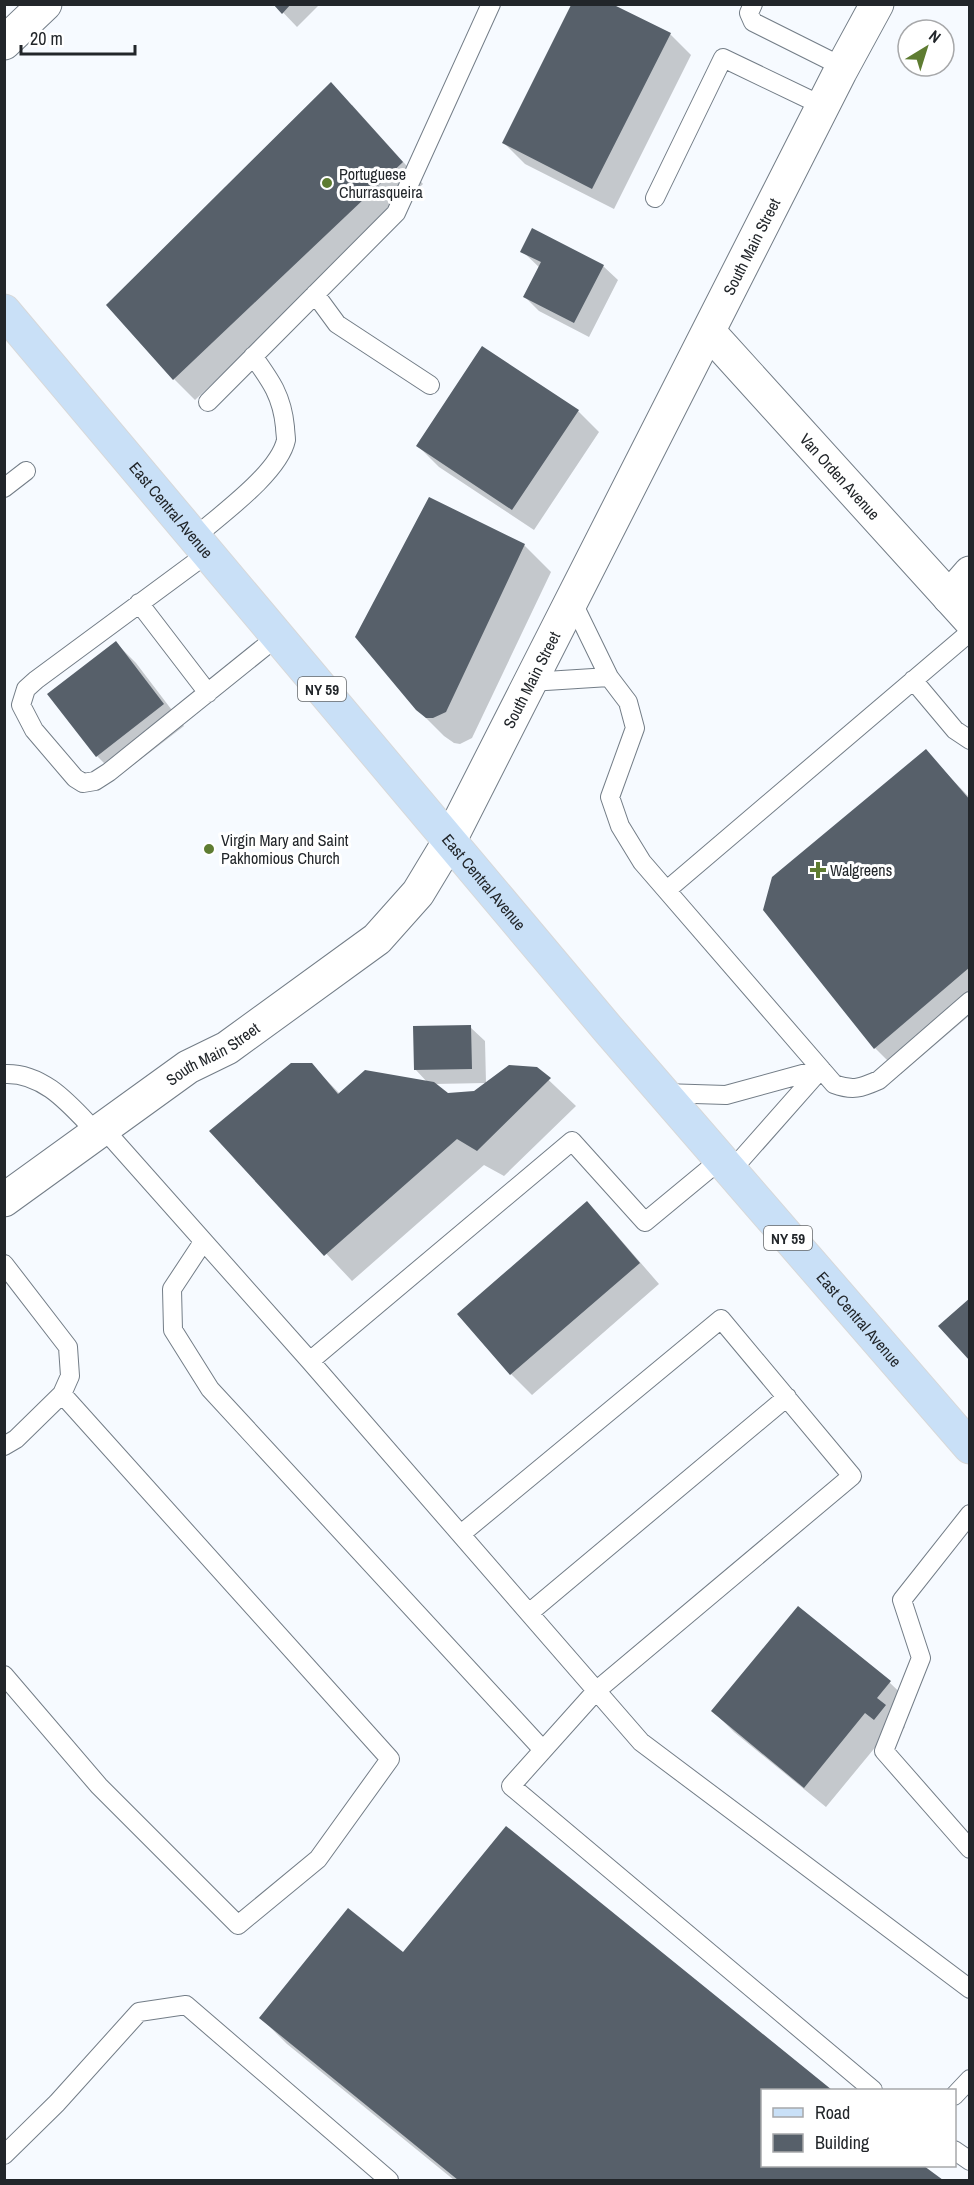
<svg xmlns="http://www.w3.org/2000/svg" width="974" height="2185" font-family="'Archivo Narrow',sans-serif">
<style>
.shadow{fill:#0003}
.building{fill:#57606a}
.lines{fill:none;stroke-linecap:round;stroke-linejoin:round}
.service-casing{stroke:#737d87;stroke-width:20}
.minor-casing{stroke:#737d87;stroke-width:35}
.secondary-casing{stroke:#737d87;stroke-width:35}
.primary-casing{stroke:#d7d8d9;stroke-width:35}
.service{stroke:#fff;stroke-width:18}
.minor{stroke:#fff;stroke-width:33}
.secondary{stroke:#fff;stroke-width:33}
.primary{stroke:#c9e0f7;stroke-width:33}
.poi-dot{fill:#5e7c31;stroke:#fff;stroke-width:2}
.labels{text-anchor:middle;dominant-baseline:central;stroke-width:6;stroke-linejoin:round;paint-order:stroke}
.shield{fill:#fff;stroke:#64676a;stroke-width:1.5}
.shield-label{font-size:15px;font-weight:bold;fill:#22262a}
.poi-label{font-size:16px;fill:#22262a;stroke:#fff;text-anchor:start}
.street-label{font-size:16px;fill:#22262a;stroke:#fff}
</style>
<rect width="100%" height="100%" fill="#f6faff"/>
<!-- shadow -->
<path class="shadow" d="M275,4h45l-23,23z
M573,4h38l59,30 21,21 -77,154 -89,-45 -21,-21z
M352,105l71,79 -228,216 -21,-21z
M522,251l81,15 15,14 -29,57 -50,-26 -14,-14 15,-29z
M578,411l21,21 -65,98 -95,-63 -21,-21z
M429,499l95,46 27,27 -79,166 -12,6 -6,-1 -10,-7 -27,-27z
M116,643l20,20 48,63 -66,51 -21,-21z
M925,751l45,47v217l-69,59 -26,-26z
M470,1027l15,14 1,42 -52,1 14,11 27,-3 62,-23 39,37 -72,70 -20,-11 -132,116 -141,-150 100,-67 29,30 88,-11 -13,-14z
M587,1203l20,21 52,60 -127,111 -21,-21 -52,-60z
M798,1608l92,75 21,20 -13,16 7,8 -10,12 -8,-6 -61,74 -92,-75 -21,-21z
M506,1828l324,262h-68v76h160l18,14h-486l-167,-136 -26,-26 142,-64z"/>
<!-- building -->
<path class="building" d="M273,4h18l-9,10z
M571,5h43l57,28 -79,156 -90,-46z
M331,82l72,80 -230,218 -67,-75z
M532,228l72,37 -30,58 -51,-26 18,-35 -21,-10z
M482,346l97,64 -67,100 -96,-64z
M429,497l96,47 -79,168 -13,6h-7l-10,-8 -61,-73z
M116,641l48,63 -68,53 -49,-63z
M926,749l44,51v167l-96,82 -111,-139 9,-33z
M471,1025l1,44 -58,1 -1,-44z
M291,1063h21l26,31 27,-24 69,12 14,11 26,-2 35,-26 28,2 14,11 -74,73 -20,-12 -133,117 -115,-125z
M587,1201l53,62 -130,112 -53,-61z
M970,1298v63l-32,-35z
M798,1606l93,75 -14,17 9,7 -12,15 -9,-7 -61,75 -93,-77z
M506,1826l326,264h-70v76h162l19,14h-485l-199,-162 89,-110 55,44z"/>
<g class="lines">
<defs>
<path id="service" d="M753,4l-4,9 4,9 90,45
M655,198l68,-140 100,48
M315,294l22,30 93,61
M208,402l188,-189 95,-209
M4,488l22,-17
M195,537c25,-22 84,-64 91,-97 0,-4 -1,-9 -1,-13 -3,-31 -14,-46 -32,-71
M208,553l-172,127 -10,9 -5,16 13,25 41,48 8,5 12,-2 14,-9 169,-136
M572,601l37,76 19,25 7,26 -25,69 10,29 22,36 192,222c19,7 27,4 45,-4l91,-79
M139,603l69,90
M913,680l42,50 15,10
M530,682l79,-5
M667,890l303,-258
M4,1074c40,-2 67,32 92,58
M663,1093l63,2 95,-26 -91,103
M103,1128l207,233 331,381 329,247
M203,1242l-31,47 1,41 37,59 333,361
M4,1264l64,83 2,29 -8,18 -46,45 -12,7
M310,1361l262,-220 73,81 75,-62
M970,1514l-68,86 19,58 -37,93 86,98
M461,1534l260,-215 131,157 -256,215 -85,95 362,304
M529,1613l258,-216
M4,1675l95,111 139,139 80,-66 72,-100 -328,-365
M954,2096l16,-17
M954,2150l16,11
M4,2155l53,-52 82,-91 47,-7 203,175"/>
<g id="minor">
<path d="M4,43l41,-39"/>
<path id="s1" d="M709,332l261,288"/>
<path d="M949,597l21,-24"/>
</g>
<g id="secondary">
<path id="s2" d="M4,1200l184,-133 39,-19 150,-109 41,-46 32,-53 390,-768 37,-68"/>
</g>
<g id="primary">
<path id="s3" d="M4,311l603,717 363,419"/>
</g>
</defs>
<!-- service casing -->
<use href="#service" class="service-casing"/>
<!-- minor casing -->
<use href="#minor" class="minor-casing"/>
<!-- secondary casing -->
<use href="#secondary" class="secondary-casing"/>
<!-- primary casing -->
<use href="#primary" class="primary-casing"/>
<!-- service -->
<use href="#service" class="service"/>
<!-- minor -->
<use href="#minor" class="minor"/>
<!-- secondary -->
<use href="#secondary" class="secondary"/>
<!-- primary -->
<use href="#primary" class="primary"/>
</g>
<!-- markers -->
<g class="poi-dot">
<circle cx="327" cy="183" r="6"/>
<circle cx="209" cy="849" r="6"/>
<path d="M815 861h6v6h6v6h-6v6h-6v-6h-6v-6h6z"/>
</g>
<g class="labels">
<!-- shield labels -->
<g class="shield">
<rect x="298" y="677" width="48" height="24" rx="4.5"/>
<rect x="764" y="1226" width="48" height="24" rx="4.5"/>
</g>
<g class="shield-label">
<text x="322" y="689">NY 59</text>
<text x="788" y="1238">NY 59</text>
</g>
<!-- poi labels -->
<g class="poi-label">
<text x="339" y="174">Portuguese<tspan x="339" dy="18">Churrasqueira</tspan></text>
<text x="221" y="840">Virgin Mary and Saint<tspan x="221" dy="18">Pakhomious Church</tspan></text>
<text x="830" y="870">Walgreens</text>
</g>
<!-- street labels -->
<g class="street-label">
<text stroke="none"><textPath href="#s2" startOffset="1245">South Main Street</textPath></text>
<text stroke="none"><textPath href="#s1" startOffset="195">Van Orden Avenue</textPath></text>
<text stroke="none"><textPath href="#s3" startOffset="260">East Central Avenue</textPath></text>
<text stroke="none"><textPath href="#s2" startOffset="759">South Main Street</textPath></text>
<text stroke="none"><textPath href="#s3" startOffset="746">East Central Avenue</textPath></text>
<text stroke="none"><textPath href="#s2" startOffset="255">South Main Street</textPath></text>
<text stroke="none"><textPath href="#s3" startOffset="1322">East Central Avenue</textPath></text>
</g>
</g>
<!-- border -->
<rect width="974" height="2185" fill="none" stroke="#22262a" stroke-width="12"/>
<!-- legend -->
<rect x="761" y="2089" width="195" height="78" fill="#ffffff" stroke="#a7a8aa" stroke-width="1.5"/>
<rect x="773" y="2108" width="30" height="9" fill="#c9e0f7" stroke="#a7a8aa" stroke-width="1.5"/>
<text x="815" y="2119" font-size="18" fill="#22262a">Road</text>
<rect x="773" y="2134" width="30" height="18" fill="#57606a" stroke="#a7a8aa" stroke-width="1.5"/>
<text x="815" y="2149" font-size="18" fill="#22262a">Building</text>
<!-- north arrow -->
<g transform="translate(926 48) rotate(38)"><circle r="28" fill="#ffffff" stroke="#a7a8aa" stroke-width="1.5"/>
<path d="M0-4.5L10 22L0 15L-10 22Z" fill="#5e7c31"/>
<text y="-9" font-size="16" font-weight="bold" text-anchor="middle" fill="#22262a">N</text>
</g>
<!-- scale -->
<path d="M21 45v9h114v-9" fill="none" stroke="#22262a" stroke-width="3"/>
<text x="30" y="45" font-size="18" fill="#22262a" stroke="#ffffff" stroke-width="4.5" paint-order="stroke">20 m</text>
</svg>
